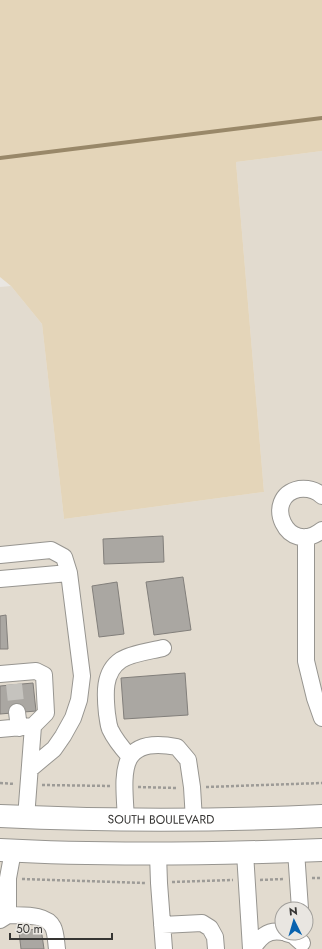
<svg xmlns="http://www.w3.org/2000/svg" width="322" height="949" font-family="Jost,sans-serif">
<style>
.built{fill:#e2dbcf;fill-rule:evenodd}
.green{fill:#e4d5b9}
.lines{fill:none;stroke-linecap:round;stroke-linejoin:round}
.stream{stroke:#998869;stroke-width:4}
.building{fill:#aaa7a2;stroke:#827f7b}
.minor-tunnel{stroke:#c5c3be;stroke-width:16;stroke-dasharray:16 8;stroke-linecap:butt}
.minor-casing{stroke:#979590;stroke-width:18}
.highway-casing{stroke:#979590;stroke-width:24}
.path{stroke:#9d9b97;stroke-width:2.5;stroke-dasharray:3 2;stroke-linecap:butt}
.minor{stroke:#fff;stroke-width:16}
.highway{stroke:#fff;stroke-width:22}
.labels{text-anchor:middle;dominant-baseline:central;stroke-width:3;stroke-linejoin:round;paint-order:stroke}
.street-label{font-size:12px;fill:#363533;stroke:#e9e6e1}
</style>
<rect width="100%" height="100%" fill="#e9e6e1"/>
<!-- built -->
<path class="built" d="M322,151v798h-322v-662l11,-1 31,38 22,195 200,-27 -28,-330zM282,909h24v24h-24z"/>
<!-- green -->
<path class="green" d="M0,0h322v151l-86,11 28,330 -200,27 -22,-195 -31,-38 -11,-9z"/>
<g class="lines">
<!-- stream -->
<path class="stream" d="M0,158l322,-40"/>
</g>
<!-- building -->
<path class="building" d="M163,536l1,26 -60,2 -1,-25z
M183,577l8,53 -37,5 -8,-53z
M117,582l7,52 -25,3 -7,-51z
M6,615l2,34h-8v-33z
M185,673l3,42 -64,4 -3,-41z
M33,683l3,28 -36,3v-28z
M41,928l3,21h-23l-2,-17z"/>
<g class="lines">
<!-- minor-tunnel -->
<path class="minor-tunnel" d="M14,684l3,28"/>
<defs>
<path id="minor" d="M322,496c-6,-6 -14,-8 -23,-7 -38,8 -12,69 23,41
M306,537v124l9,37 7,20
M0,555l51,-5 13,7 5,16 13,103 -3,24 -6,18 -10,18 -9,13 -24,20
M0,579l69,-6
M0,674l36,-3 8,4 2,38 -13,13 -7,92
M17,712l2,16
M0,729l33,-3
M130,757c-8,-9 -15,-17 -20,-28 -2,-5 -2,-10 -3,-15 -2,-19 -4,-42 14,-54 11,-7 30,-9 42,-12
M126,820c-2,-44 -11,-85 51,-73l11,13 4,27 2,33
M296,851l4,58
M245,853l6,96
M158,854l1,29 5,66
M8,915c13,1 38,-2 45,12 3,6 3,15 4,22
M0,920l8,-5v-37l5,-27
M162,925l40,-2 8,5 5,9 1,12
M286,933l7,2 9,8
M252,949c8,-11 15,-20 30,-17"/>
<g id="highway">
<path id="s1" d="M0,816c107,5 215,5 322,0"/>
<path d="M0,850c107,6 215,4 322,0"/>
</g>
</defs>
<!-- minor casing -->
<use href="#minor" class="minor-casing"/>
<!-- highway casing -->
<use href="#highway" class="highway-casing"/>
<!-- path -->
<path class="path" d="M0,783l15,1
M42,785l69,1
M138,787l39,1
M206,787l116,-4
M312,878h10
M22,879l123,4
M260,880l23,-1
M172,882l61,-2"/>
<!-- minor -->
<use href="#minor" class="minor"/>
<!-- highway -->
<use href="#highway" class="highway"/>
</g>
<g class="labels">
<!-- street labels -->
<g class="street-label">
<text stroke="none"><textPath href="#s1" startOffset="161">SOUTH BOULEVARD</textPath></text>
</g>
</g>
<!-- north arrow -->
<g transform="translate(294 921) rotate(355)"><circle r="19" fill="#e9e6e1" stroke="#a19f9b"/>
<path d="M0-3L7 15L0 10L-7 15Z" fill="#0862af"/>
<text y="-6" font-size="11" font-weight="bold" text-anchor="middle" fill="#363533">N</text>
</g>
<!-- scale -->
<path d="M10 933v6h102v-6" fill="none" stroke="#363533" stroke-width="2"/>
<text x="16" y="933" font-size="12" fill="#363533" stroke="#e9e6e1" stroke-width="3" paint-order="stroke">50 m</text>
</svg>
